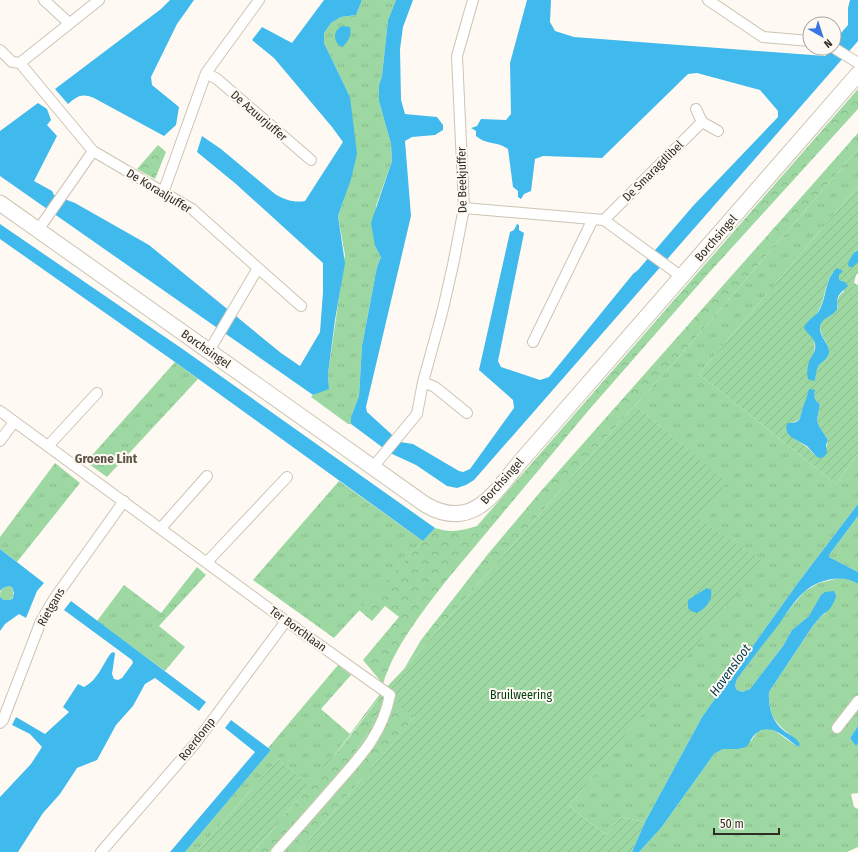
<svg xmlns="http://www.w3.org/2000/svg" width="858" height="852" font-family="'Fira Sans Condensed',sans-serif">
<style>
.grass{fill:url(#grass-tufts)}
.forest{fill:url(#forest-crowns)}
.garden{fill:url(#garden-furrows);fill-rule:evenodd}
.water{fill:#40b9ed}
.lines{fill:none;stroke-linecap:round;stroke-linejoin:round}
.street-casing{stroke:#cdc4b3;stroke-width:12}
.secondary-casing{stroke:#cdc4b3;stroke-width:17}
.street{stroke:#fff;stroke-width:10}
.secondary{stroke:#fff;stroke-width:15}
.labels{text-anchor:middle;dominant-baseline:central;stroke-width:4;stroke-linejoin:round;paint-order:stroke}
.street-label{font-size:12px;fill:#2f2c25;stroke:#fefaf3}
.park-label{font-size:12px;fill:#003d0f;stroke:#fefaf3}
.neighbourhood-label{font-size:13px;font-weight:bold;fill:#5e5647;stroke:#fefaf3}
.water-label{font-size:13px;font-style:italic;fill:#00364a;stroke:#fefaf3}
</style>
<defs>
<pattern id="grass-tufts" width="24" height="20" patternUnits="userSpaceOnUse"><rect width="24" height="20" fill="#9dd8a2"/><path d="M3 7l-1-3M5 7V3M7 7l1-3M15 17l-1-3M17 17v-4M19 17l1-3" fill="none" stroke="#88ba8b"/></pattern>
<pattern id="forest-crowns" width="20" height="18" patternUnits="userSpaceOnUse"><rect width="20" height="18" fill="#9dd8a2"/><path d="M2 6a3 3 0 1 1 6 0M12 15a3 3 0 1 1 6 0" fill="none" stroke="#88ba8b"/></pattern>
<pattern id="garden-furrows" width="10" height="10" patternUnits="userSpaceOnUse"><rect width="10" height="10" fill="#9dd8a2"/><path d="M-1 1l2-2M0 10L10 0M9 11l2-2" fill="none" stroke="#88ba8b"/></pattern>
</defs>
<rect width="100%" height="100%" fill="#fefaf3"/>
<!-- grass -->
<path class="grass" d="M362,0h34l-8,20 -6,56 -3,9v16l12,43 1,17 -16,45 -1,40 6,11 -4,10 -15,79 -3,50 -8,21v7h-3l-37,-27 2,-2 16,-7 -1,-14 17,-119 -7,-39 6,-17 6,-102 -26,-54v-10l7,-10 10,-6 15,-2z
M858,149v37l-159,188 137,110 22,-30v50l-58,76 -98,137 -57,105 -24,-5 -15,18 -37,-29 193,-245 -65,-43 29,-36 -91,-77 44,-48z
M175,362l23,17 -91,98 -21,-15z
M55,463l25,20 -63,79 -17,-13v-12z
M339,481l84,60 -89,97 -81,-58z
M858,516v56l-29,-15v-2z
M197,567l9,8 -47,51 26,21 -20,24 -68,-50 27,-36 37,28z
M839,578l13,1 6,5v142l-8,12 6,7 2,-2v50l-7,1 3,13 4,2v38l-11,5h-208l22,-24 53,-74 9,-5h15l13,-8 6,-9 9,-4 9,3 23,16 2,-3c-19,-19 -32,-21 -31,-52l43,-65 9,-11 5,-3 -14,-1 -3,4 -17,14 -9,16 -33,43 -8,3 -5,-2 -2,-4 2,-7 55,-73 13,-15 14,-8z
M8,586l4,1 2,9 -4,4h-6l-4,-3c0,-7 2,-9 8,-11z
M338,665l13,10 -30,34 29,25 -42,52 -30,-27 -81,93h-12l86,-102 -3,-2z"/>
<!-- forest -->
<path class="forest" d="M858,89v20l-151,166 -119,136 -142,170c-23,30 -52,66 -63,103l-20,-24 36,-43 -14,-11 -13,15 -13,-11 76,-82c16,5 26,3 42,-2z
M858,133v16l-179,208 -44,48 -231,264 17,-29 11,-14 56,-72 53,-63z
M158,145l8,7 -11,27 -18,-10z
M380,697l-8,29 -20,31 -83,95h-16c44,-51 87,-101 127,-155z
M392,698l24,18 -117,136h-16l80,-93z"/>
<!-- garden -->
<path class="garden" d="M858,186v64l-3,1 2,11h1v11l-2,2 -2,8 4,2v169l-22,30 -137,-110zM833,272l6,3v4l2,2 3,10c-6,5 -8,9 -6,16 -2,2 -4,5 -6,7 -3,3 -7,3 -10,7 -7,12 8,21 7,32 -1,7 -9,9 -11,14 -2,4 -2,9 -3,12l-4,-20c8,-15 1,-22 -4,-37 20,-12 14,-32 26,-50zM815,390c-1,7 -1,10 5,14l-3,16 2,6 9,14 -2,9 -10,7 -9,-9 -15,-10 -1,-14c13,-3 8,-8 12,-16 3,-7 7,-11 12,-17z
M635,405l92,77 -29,36 65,43 -194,245 37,29 15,-18 24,5 -13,30h-333l116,-135 -22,-18 -30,60 -80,93h-14l83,-95 20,-31 7,-28 -59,76 -67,78h-56l81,-93 30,26 42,-51 30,-40 24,-25z"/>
<!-- water -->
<path class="water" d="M170,0h24l-17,24 -26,53 1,8 27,22 -3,18 -12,11 -70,-38c-13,-5 -16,-2 -26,6l-13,-15 106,-80z
M324,0h38l-6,15 -15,2 -10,6 -7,10v10l26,54 7,57 -6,25 -13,37 7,47 -10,57 -7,54 1,15 -16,6 -313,-219v-45l38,-28 9,6 4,11 -4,5 10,11 -23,45 18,10 2,4 21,8 74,42 132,108 19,13 20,-34 3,-40v-29l-87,-79 -39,-32 5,-16 19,13 54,45c10,6 19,9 30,7l38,-59 -11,-15 -58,-69 -22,-18 10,-13 30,16z
M396,0h17l-10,27 -3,22 1,51 4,14 32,3 6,8v5l-8,5 -23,2 -7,4 6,75 -45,191 1,5 33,30 13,2 46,27 4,1 7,-3 44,-61 -1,-8 -34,-30 31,-138 4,-2 3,-6 2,1v5l5,3 -26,128 3,6 39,13 9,-3 84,-103 5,-4 55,-64 85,-89v-6l-18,-21 -63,-17 -9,1 -86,84 -59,-2 -8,3 -4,32 -7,3 -3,5 -3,-2v-6l-5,-4 -5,-38c-11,-8 -22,-4 -32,-13v-5l-5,-3 6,-2 4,-7 25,1 5,-6 -1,-51 17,-63h24l-1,22 5,9 19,6 251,19 5,-3 8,-11 3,-9 7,-8v-17l2,-8h8v41l-384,439 -8,5 -9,3 -10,-2 -31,-21 -26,-12 -39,-29v-7l8,-21 3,-50 15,-79 4,-10 -6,-11 -4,-23 21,-62 -1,-17 -12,-43v-16l3,-9 6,-56z
M343,26l7,1c2,8 -2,15 -8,20 -10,-5 -9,-18 1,-21z
M0,224l184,126 251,178 -12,13 -248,-179 -175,-123z
M858,250v12l-6,5h-3l-1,-3c2,-5 5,-12 10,-14z
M837,268l6,3 -4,4v4l2,2 4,1 3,4c-3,3 -7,6 -9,9 -4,6 1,12 -4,17 -6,6 -16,7 -15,18 1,8 10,15 9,23 -1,7 -9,9 -11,14 -2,4 -2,9 -3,13l-2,1 -5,-2c-1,-4 -1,-9 0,-13 1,-8 9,-14 7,-22 -1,-7 -8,-10 -11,-16 2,-8 12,-11 16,-19 7,-14 5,-30 17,-41z
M809,389l6,1c-1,7 -1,10 5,14l-3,16 2,6 9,14 -2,5 1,8 -3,4 -5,1 -3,-2 -9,-10 -16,-9 -4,-5 -1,-6 2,-3c15,0 11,-6 15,-16 3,-7 4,-10 6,-18z
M858,504v12l-29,39v2l29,15v12c-15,-11 -41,-4 -54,8 -9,8 -17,20 -24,31 -15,19 -29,37 -43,56l-2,7 2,4 5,2 8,-3 33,-43 9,-16 17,-14 12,-21 4,-3 9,-1 2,5 -1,4 -5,9 -9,7 -9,11 -43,65c-1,14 3,29 14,38 6,5 13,7 17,14l-2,3c-11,-8 -26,-24 -40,-15 -5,2 -8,11 -12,15l-8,2h-15l-9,5 -53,74 -22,24h-7l13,-30 57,-105 98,-137z
M0,549l44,34 -7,8 -11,27 -7,-4 -14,10 -5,7v-34l4,3h6l3,-2 1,-5 -2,-6 -4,-1 -5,2 -3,3z
M707,588l4,2c2,10 -5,18 -14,23l-6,-2 -3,-3v-8z
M71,601l135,101 -7,9 -44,-33 -10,6 -12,22 -17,19 -19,35 -20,8 -17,26 -17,19 -25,39h-18v-55l31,-33 11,-17 -12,-13 -18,-9 4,-8 29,17 24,-22 -6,-5 15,-23 6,3c14,-7 18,-22 27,-34l3,-1 1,2 -3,20 2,5 4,1 4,-2 11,-15 -1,-3 -68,-50z
M231,720l40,30 -86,102h-15l85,-100 -30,-24z
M858,726v17l-2,3 -6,-8z"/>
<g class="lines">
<defs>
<path id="street" d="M44,0l25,23
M708,0l55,37 47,4
M834,48l24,15
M0,50l12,12 8,1
M206,73l11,6 94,81
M696,109l6,13 16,9
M93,151l99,58 66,59 -49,83
M163,193l43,-120 53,-73
M464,208l140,12 78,57
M604,220l98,-98
M38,230l55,-79 -73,-88 79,-63
M258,268l43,38
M533,342l60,-123
M423,382l12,5 32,26
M0,411l286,210 104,74c-8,41 -32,64 -59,95 -18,21 -36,41 -55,62
M0,441l14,-19
M48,446l49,-53
M373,467l44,-53 6,-32 19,-69 11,-48 11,-57 -7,-152 16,-56
M161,528l46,-52
M207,562l80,-85
M0,723l3,-3 38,-99 13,-22 70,-98
M837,728l21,-27
M101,852l93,-107 92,-124"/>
<path id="secondary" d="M0,203l426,302c46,26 68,-11 94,-43l338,-388"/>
</defs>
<!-- street casing -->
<use href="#street" class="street-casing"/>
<!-- secondary casing -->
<use href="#secondary" class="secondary-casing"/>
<!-- street -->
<use href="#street" class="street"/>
<!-- secondary -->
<use href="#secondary" class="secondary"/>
</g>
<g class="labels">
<!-- street labels -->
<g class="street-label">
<text transform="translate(259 116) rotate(41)">De Azuurjuffer</text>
<text transform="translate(653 171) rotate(-45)">De Smaragdlibel</text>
<text transform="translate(462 180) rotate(-91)">De Beekjuffer</text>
<text transform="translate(159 191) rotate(31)">De Koraaljuffer</text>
<text transform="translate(716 238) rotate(-49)">Borchsingel</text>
<text transform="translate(206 349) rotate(35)">Borchsingel</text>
<text transform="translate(502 481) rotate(-48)">Borchsingel</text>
<text transform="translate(51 607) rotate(-60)">Rietgans</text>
<text transform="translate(298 629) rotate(36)">Ter Borchlaan</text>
<text transform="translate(197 739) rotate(-52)">Roerdomp</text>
</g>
<!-- park labels -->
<g class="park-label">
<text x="521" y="695">Bruilweering</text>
</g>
<!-- neighbourhood labels -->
<g class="neighbourhood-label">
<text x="106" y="458">Groene Lint</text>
</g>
<!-- water labels -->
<g class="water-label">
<text transform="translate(730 670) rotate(-54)">Havensloot</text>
</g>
</g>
<!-- north arrow -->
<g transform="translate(822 36) rotate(141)"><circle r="19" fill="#fefaf3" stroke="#aba8a1"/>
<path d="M0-3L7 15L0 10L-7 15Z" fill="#3a75e4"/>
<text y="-6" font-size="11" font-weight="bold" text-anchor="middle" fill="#2f2c25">N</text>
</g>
<!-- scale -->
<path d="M714 828v6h65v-6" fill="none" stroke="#2f2c25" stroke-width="2"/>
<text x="720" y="828" font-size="12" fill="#2f2c25" stroke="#fefaf3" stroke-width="3" paint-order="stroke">50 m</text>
</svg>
